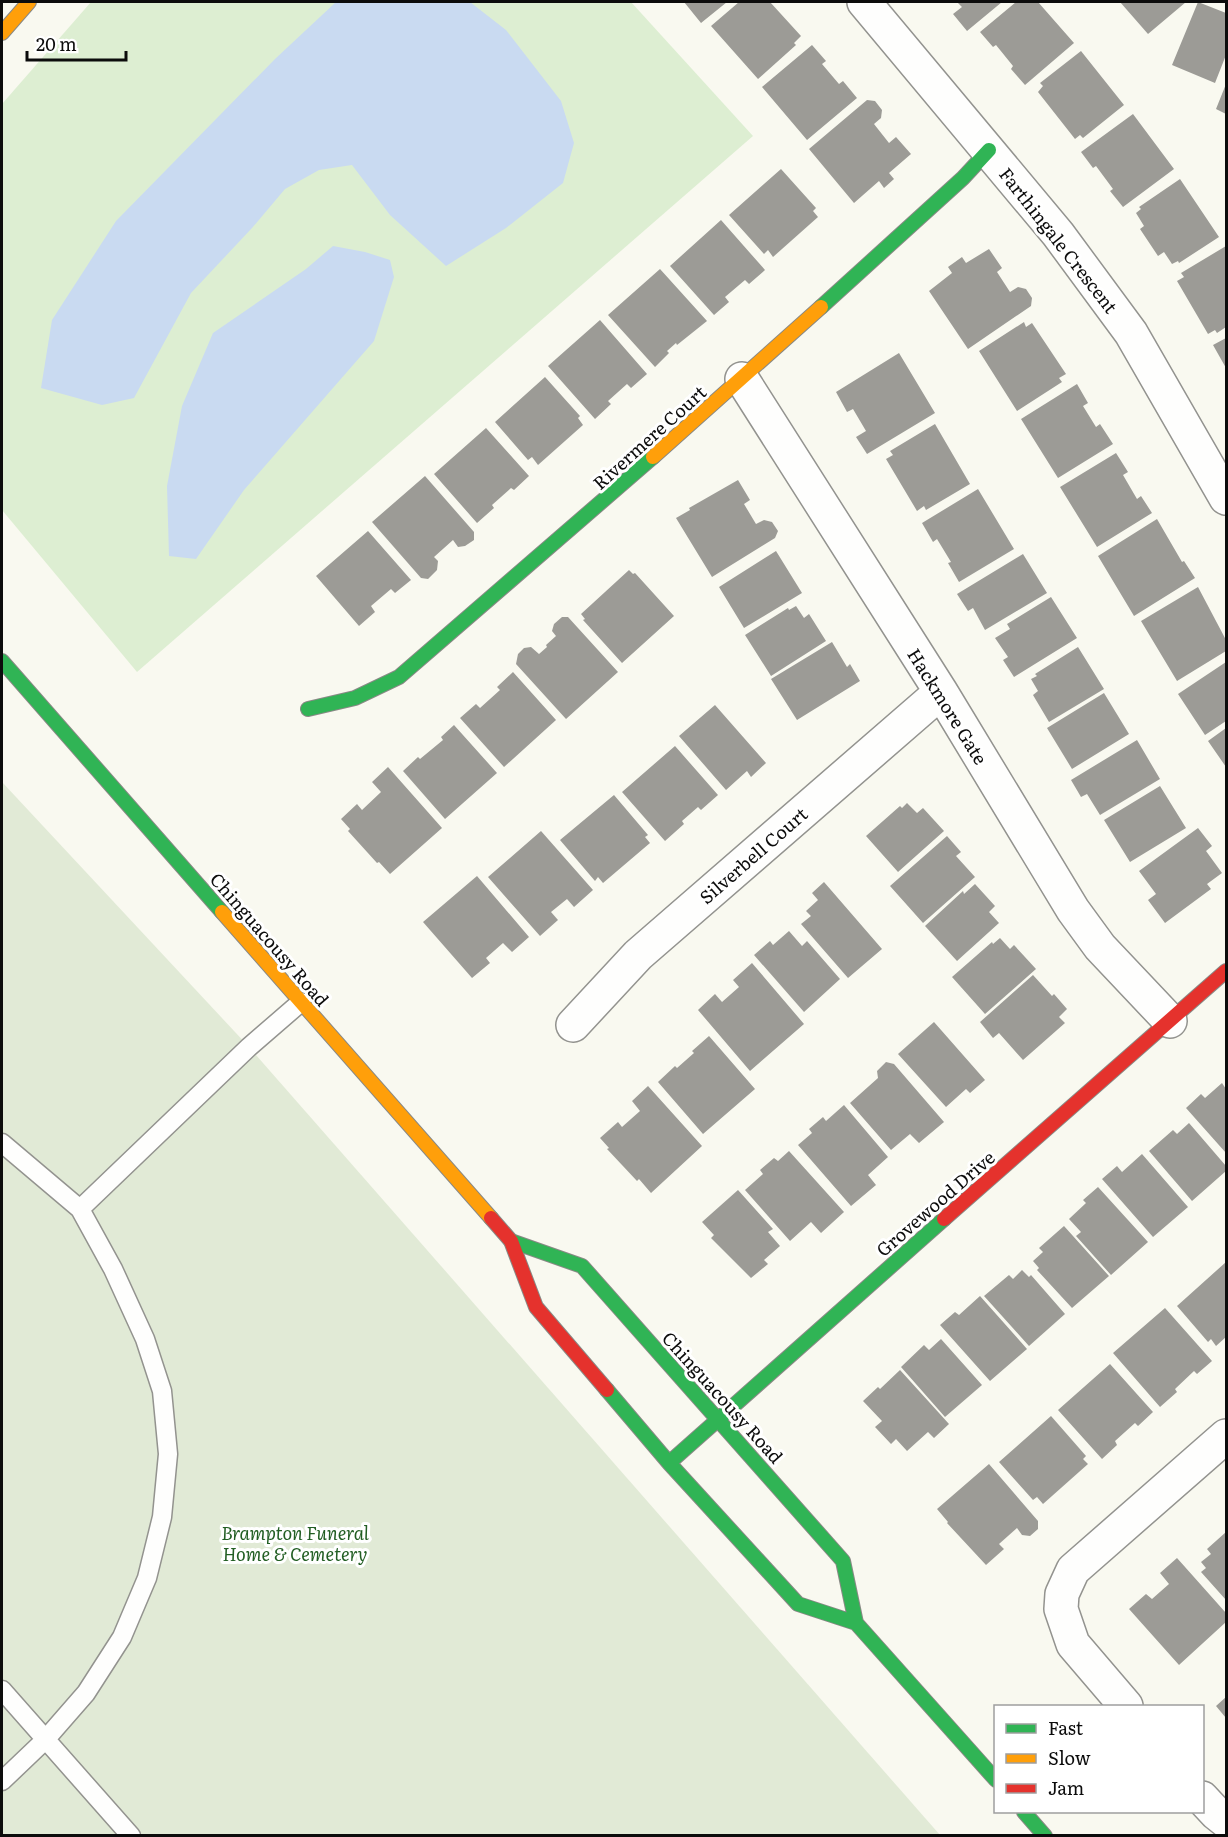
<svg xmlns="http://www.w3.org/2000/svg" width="1228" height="1837" font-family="Literata,serif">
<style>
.green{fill:#ddeed2}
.cemetery{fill:#e1ead6}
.water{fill:#c9daf1}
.building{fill:#9c9b96}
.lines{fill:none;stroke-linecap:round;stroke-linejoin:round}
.lane-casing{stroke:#93938f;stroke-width:21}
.street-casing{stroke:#93938f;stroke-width:36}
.fast-casing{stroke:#898985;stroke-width:16}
.slow-casing{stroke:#898985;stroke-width:16}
.jam-casing{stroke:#898985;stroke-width:16}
.lane{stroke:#fefefd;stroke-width:18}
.street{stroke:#fefefd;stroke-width:33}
.fast{stroke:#30b455;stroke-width:14}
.slow{stroke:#ff9f0a;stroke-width:14}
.jam{stroke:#e5322d;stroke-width:14}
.labels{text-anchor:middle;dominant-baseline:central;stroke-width:6;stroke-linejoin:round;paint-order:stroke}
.street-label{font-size:18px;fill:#0c0c0c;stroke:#fff}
.park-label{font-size:18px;font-style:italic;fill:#225e23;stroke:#fff}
</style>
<rect width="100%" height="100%" fill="#f9f9f0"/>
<!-- green -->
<path class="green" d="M91,2h540l122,134 -616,536 -135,-162v-406z"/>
<!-- cemetery -->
<path class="cemetery" d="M2,782l247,265 691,788h-938z"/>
<!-- water -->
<path class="water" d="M336,2h134l36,28 55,71 13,42 -11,40 -57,45 -60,38 -56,-51 -38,-50 -33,5 -34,19 -33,39 -61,65 -57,105 -32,7 -61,-17 11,-68 64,-99 159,-162z
M333,246l32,6 25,8 4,17 -20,64 -130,149 -48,69 -27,-3 -2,-70 15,-80 31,-73 93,-64z"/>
<!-- building -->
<path class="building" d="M684,2h43l-26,21z
M739,2h31l31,34 -7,7 2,2 -38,34 -47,-53z
M957,2h45l-35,29 -14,-17 9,-7z
M1016,2h22l36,41 -49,42 -14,-16 2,-3 -17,-21 -3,2 -13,-15z
M1120,2h66l-38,32z
M1198,2l28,11v42l-11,28 -43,-18z
M812,45l14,16 -4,3 17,20 4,-3 14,17 -50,42 -45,-53z
M1081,51l43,54 -41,33 -3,-3 -5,4 -37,-47 5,-6 -3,-3z
M1226,84v30l-10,-5z
M867,100l8,1 7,9 -1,8 -7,6 15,19 7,-6 15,17 -22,19 5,6 -10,9 -5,-7 -25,22 -45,-54z
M1133,114l41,55 -51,38 -13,-16 3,-2 -17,-23 -3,2 -12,-16z
M781,169l35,39 -3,3 5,6 -45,40 -5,-7 -4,4 -35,-39z
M1180,179l39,58 -40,26 -1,-2 -6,3 -8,-12 -6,4 -18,-27 4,-3 -8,-13 5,-4 -2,-2z
M721,220l44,50 -16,14 -4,-4 -20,17 4,5 -15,13 -44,-49z
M1226,246v81l-9,6 -2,-3 -7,4 -31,-53 7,-4 -3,-4z
M989,249l13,19 -5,4 13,20 8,-5 8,2 6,9 -1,8 -63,43 -39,-58 23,-18 -4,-6 14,-10 4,6z
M660,269l47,52 -30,24 -1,-2 -9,8 2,2 -14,14 -47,-52z
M600,320l47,54 -16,14 -4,-4 -19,17 3,3 -16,15 -47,-53z
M1024,322l2,5 6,-4 34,51 -7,4 3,4 -45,29 -38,-60z
M1226,338v30l-13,-23z
M899,353l36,60 -68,41 -11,-17 10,-6 -13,-22 -6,3 -11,-20z
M545,377l35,39 -2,2 5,7 -45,40 -6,-8 -4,3 -33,-38z
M1077,384l11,19 -5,3 13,21 4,-3 13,20 -55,34 -37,-59z
M935,424l35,60 -44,26 -2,-4 -7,5 -31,-52 7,-4 -3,-4z
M486,428l43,48 -15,14 -3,-2 -19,17 2,3 -17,15 -43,-49z
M1116,453l12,19 -5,3 14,24 4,-3 11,17 -55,34 -37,-60z
M425,476l49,56v8l-9,6 -7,1 -5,-7 -19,17 4,4 -1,9 -9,9 -7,-1 -49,-56z
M738,480l12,20 -6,4 12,20 8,-4 8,2 6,9 -3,7 -63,39 -36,-59 14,-8 -1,-2z
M978,489l36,60 -55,33 -11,-19 3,-1 -14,-23 -4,3 -11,-19z
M1157,519l25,43 2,-1 11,17 -61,38 -36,-60z
M368,531l43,49 -16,13 -4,-4 -20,17 4,6 -16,14 -43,-50z
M776,551l26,42 -58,35 -25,-41z
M1023,554l24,39 -62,37 -12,-22 -5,3 -11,-17z
M629,570l4,4 2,-1 39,43 -52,47 -39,-43 2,-1 -4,-5z
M1198,587l28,53v11l-49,30 -36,-60z
M1051,597l26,41 -63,39 -11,-17 5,-3 -13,-19 15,-9 -3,-5z
M796,606l8,12 5,-4 17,27 -55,35 -26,-41 43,-27 1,2z
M562,617h6l50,55 -52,47 -50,-55 2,-10 6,-6 7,-1 8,7 8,-7 -1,-2 10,-9 -4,-5 2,-7z
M832,642l15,25 3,-3 10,17 -63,39 -26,-41z
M1078,647l26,42 -55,33 -16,-27 5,-4 -7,-12 6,-3 -2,-2z
M1226,662v59l-21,14 -27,-41z
M513,672l43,48 -52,47 -44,-49 16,-14 4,4 20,-18 -3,-3z
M1104,693l25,41 -57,35 -25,-41z
M715,705l51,58 -15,14 -4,-6 -21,19 -47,-54z
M454,725l43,48 -52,46 -42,-48 15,-14 2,2 23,-19 -2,-3z
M1226,728v39l-18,-26z
M1137,740l23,39 -60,36 -13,-21 -6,3 -10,-17z
M675,746l43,49 -17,15 -3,-3 -16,14 2,3 -19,17 -43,-49z
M388,767l54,61 -52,46 -11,-12 -2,1 -29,-32 2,-2 -9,-10 16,-15 5,6 19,-18 -9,-10z
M1160,786l26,42 -56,34 -26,-42z
M614,795l34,40 -3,2 5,6 -47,40 -5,-6 -3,4 -35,-41z
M907,803l10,10 6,-5 21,23 -46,41 -32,-36 34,-30 2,2z
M1198,828l14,18 -6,5 16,22 -15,11 4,5 -46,34 -17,-23 8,-6 -17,-23z
M541,831l52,59 -19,17 -7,-8 -16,13 7,8 -18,16 -52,-59z
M947,836l14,16 -5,4 19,21 -52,46 -33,-37z
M477,876l52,61 -17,15 -9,-9 -17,15 4,5 -18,15 -49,-56z
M824,882l58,67 -34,29 -47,-54 10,-8 -5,-5 12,-11 -6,-7z
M975,884l20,22 -6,6 10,11 -42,38 -32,-35 38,-35 1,3z
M789,931l13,15 5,-5 33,38 -36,33 -50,-57 16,-14 3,4z
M1000,938l10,11 4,-4 22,24 -51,45 -33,-37 40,-35 1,2z
M752,963l52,61 -54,47 -52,-61 17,-16 7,8 17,-15 -6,-7z
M1033,975l19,21 2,-2 13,15 -8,8 6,6 -42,37 -24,-27 -6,5 -13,-16z
M934,1022l51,58 -15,13 -4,-4 -20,18 -48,-53z
M709,1036l46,53 -52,45 -45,-52 17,-16 2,2 17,-15 -2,-2z
M886,1062l8,2 50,58 -25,21 -9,-9 -19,16 -41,-47 28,-25 -1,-7z
M1222,1083l4,6v64l-40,-45 15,-14 4,4z
M648,1086l54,60 -51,47 -12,-14 -2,2 -30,-32 2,-1 -9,-10 18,-16 4,5 18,-16 -8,-10z
M844,1105l44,52 -20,18 8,10 -25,21 -53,-61 14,-12 -3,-4 14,-12 3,4z
M1189,1123l37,43v5l-34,30 -43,-50 24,-21 4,4z
M789,1151l55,61 -23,21 -10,-11 -21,19 -45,-51 18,-16 -3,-4 14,-12 4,3z
M1142,1154l46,53 -35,30 -51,-58 15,-13 5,6z
M1098,1187l50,55 -37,33 -35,-39 5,-4 -12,-13 17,-16 -3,-3z
M738,1190l35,39 -5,3 12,14 -16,14 4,4 -17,14 -40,-40 3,-3 -12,-13z
M1064,1226l45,50 -37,32 -35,-38 2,-2 -6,-7 10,-9 -4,-4z
M1226,1262v75l-10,9 -5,-7 -3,3 -31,-36z
M1022,1270l7,7 2,-2 34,39 -36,32 -45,-50 25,-21 4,4z
M980,1296l47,53 -37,32 -50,-56 15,-13 4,3z
M1165,1308l47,53 -15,13 -3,-3 -19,18 2,3 -17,15 -47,-54z
M941,1339l41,46 -37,32 -44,-50 23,-22 5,5z
M1110,1364l43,48 -15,14 -3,-3 -20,18 2,4 -15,14 -44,-49z
M900,1370l49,54 -15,14 -6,-6 -21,19 -11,-12 -5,5 -16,-17 7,-6 -19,-20 15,-14 2,2z
M1051,1416l35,40 -3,3 5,5 -45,40 -6,-7 -4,3 -34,-38z
M989,1464l49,57v8l-8,7 -8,-1 -5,-7 -18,16 5,5 -18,16 -39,-42 1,-1 -11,-13z
M1226,1532v68l-25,-28 5,-4 -5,-6 10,-8 -4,-5z
M1177,1558l49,55v9l-47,43 -50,-56 17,-15 6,5 17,-15 -9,-11z
M1226,1697v21l-10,-12z"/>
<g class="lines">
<defs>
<path id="lane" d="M2,1143l78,66 33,60 32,70 17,52 6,63 -6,63 -15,61 -25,59 -36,56 -41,47 -43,41
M80,1209l169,-162 52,-45
M2,1690l129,146"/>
<path id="street" d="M864,2l194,232 73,99 95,165
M742,379l199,313 132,218 27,37 70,74
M573,1025l65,-70 303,-263
M1126,1706l-53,-62 -12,-35 1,-15 11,-24 153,-134
M1202,1798l14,15 10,8"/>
<path id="fast" d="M821,307l142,-129 26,-28
M2,661l220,251
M308,709l47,-11 44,-21 254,-220
M511,1241l71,25 261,295 13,62
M607,1390l62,73 129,141 58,19 140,157
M669,1463l275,-244
M1024,1812l21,24"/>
<path id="slow" d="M2,33l27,-31
M653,457l168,-150
M222,912l269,306"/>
<path id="jam" d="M491,1218l20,23 25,66 71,83
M944,1219l282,-248"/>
</defs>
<!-- lane casing -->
<use href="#lane" class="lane-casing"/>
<!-- street casing -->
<use href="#street" class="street-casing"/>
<!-- fast casing -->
<use href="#fast" class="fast-casing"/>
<!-- slow casing -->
<use href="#slow" class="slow-casing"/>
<!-- jam casing -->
<use href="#jam" class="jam-casing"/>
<!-- lane -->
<use href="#lane" class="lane"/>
<!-- street -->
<use href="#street" class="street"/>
<!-- fast -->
<use href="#fast" class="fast"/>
<!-- slow -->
<use href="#slow" class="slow"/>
<!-- jam -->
<use href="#jam" class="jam"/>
</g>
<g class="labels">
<!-- street labels -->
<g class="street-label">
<text transform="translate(1059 240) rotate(52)">Farthingale Crescent</text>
<text transform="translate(649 437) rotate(-42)">Rivermere Court</text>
<text transform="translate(948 706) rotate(58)">Hackmore Gate</text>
<text transform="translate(753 855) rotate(-41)">Silverbell Court</text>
<text transform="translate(270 939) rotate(49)">Chinguacousy Road</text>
<text transform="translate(935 1203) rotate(-41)">Grovewood Drive</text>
<text transform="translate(723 1397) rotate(48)">Chinguacousy Road</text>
</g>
<!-- park labels -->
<g class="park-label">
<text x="295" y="1532">Brampton Funeral<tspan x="295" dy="21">Home &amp; Cemetery</tspan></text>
</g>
</g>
<!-- border -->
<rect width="1228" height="1837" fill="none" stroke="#0c0c0c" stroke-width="6"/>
<!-- legend -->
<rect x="994" y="1705" width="210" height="108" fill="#ffffff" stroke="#9e9e9e" stroke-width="1.5"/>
<rect x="1006" y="1724" width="30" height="9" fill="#30b455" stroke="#9e9e9e" stroke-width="1.5"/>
<text x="1048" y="1735" font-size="18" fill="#0c0c0c">Fast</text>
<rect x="1006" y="1754" width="30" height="9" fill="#ff9f0a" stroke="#9e9e9e" stroke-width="1.5"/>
<text x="1048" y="1765" font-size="18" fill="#0c0c0c">Slow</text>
<rect x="1006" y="1784" width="30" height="9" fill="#e5322d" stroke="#9e9e9e" stroke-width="1.5"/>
<text x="1048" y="1795" font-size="18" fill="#0c0c0c">Jam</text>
<!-- scale -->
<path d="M27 51v9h99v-9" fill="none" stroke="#0c0c0c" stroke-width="3"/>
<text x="36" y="51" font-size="18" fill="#0c0c0c" stroke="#ffffff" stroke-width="4.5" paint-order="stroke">20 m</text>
</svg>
